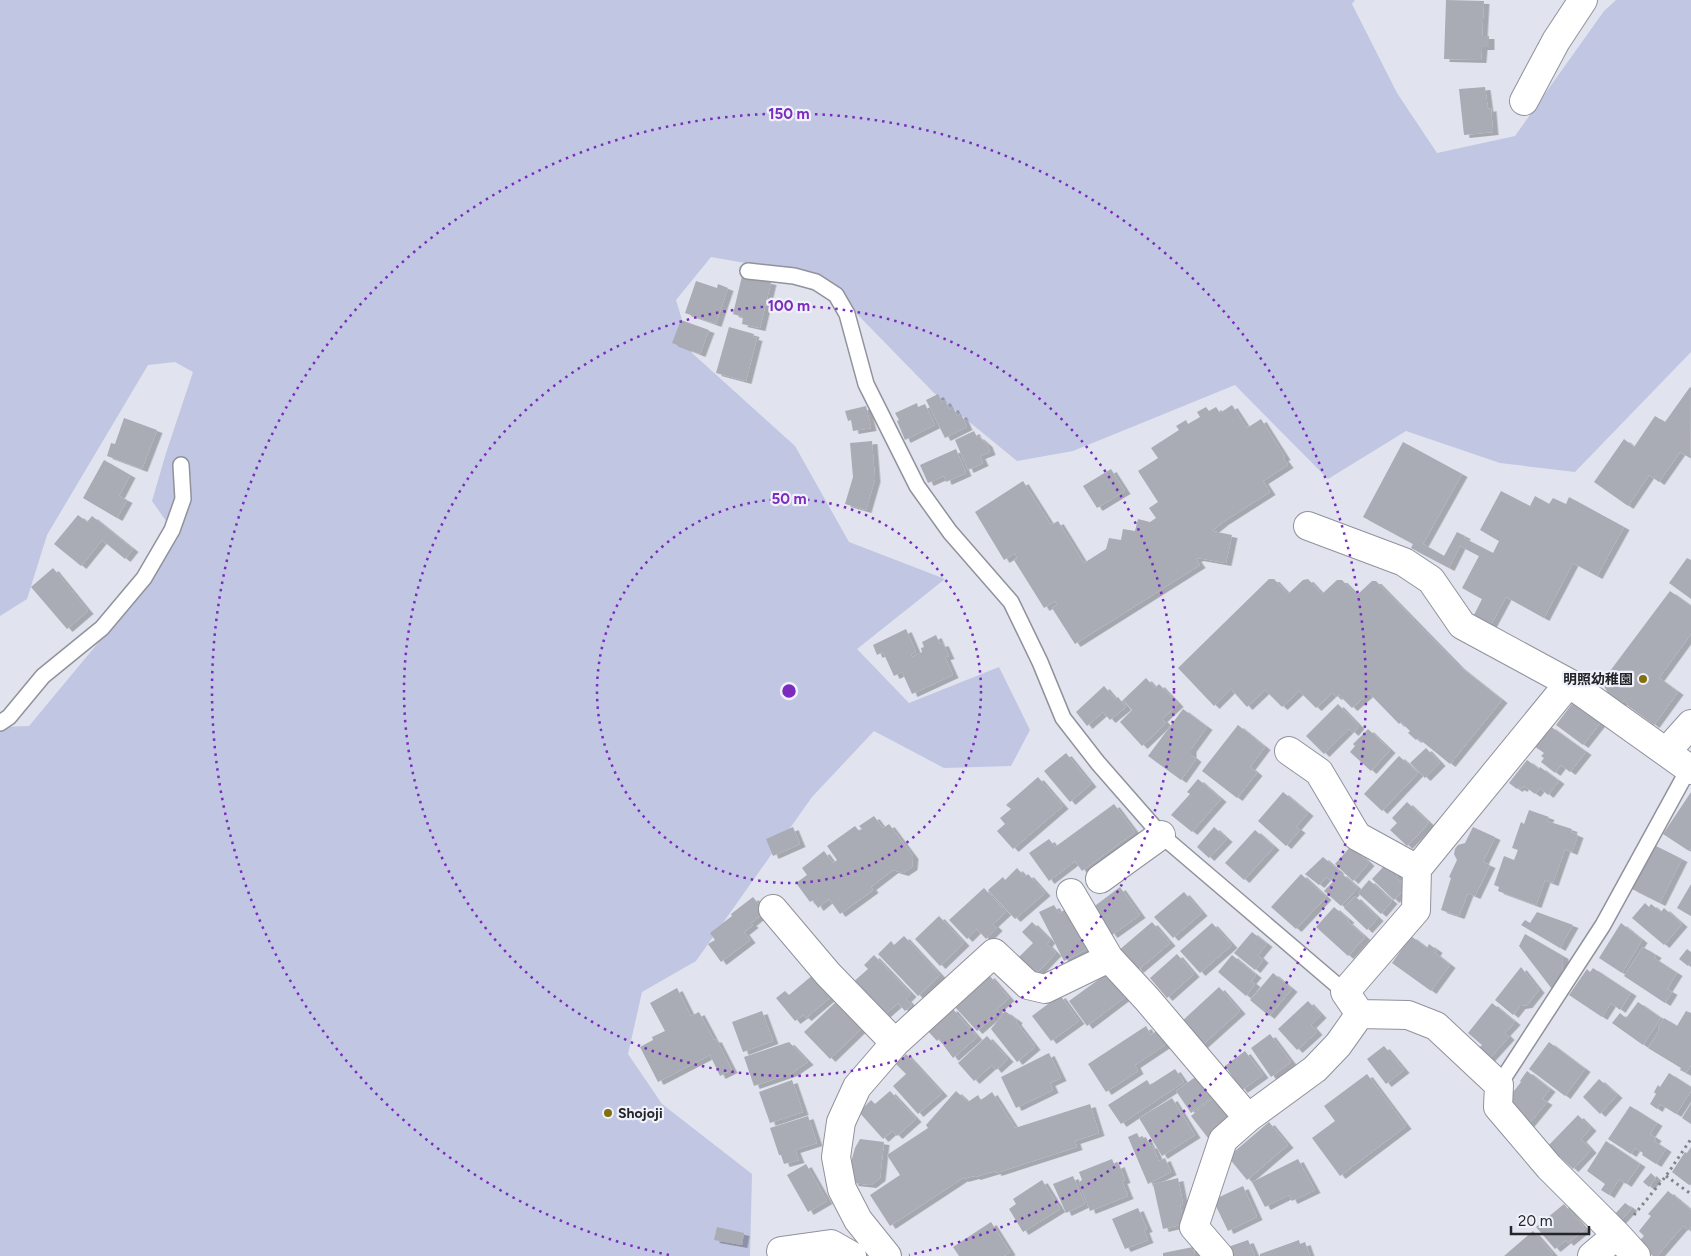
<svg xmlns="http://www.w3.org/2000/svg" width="1691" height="1256" font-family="Figtree,'Noto Sans JP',sans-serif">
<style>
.green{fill:#c1c6e2}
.building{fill:#a9abb5;filter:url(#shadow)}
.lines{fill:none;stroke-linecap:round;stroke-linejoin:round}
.lane-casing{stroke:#90929c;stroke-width:18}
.street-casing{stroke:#90929c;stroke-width:30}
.path{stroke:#82848a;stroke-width:3;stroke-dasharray:2.5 4;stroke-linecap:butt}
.lane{stroke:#fff;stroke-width:15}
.street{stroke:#fff;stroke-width:28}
.ring{fill:none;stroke:#7b2cbf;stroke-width:2.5;stroke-dasharray:2.5 5}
.poi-dot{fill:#826f0e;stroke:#eff1fb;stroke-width:2}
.labels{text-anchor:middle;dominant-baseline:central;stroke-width:4.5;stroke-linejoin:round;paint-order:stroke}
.poi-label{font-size:14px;font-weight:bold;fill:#242528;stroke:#eff1fb;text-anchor:end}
.centre{fill:#7b2cbf;stroke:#eff1fb;stroke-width:2.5}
.ring-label{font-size:15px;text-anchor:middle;font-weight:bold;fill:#7b2cbf;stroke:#eff1fb;stroke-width:4.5;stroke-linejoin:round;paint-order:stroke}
</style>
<defs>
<filter id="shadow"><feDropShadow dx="5.5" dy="3" stdDeviation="0" flood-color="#0004"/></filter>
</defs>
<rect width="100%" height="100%" fill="#e1e4ee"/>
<!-- green -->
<path class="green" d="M0,0h1355l-3,4 45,89 40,60 78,-17 89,-125 12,-11h75v352l-116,120 -75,-9 -94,-32 -78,48 -93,-94 -162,66 -56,10 -83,-68 -114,-117 -109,-19 -35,43 16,53 103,93 54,96 96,37 -88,70 52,54 90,-36 31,63 -19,36 -67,2 -70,-37 -62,66 -116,164 -54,31 -14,62 34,50 90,70 -2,82h-750v-529l29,-1 118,-142 31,-46 -26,-37 14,-48 27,-81 -18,-10 -27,3 -101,170 -20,64 -27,17z"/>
<!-- building -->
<path class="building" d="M1446,0l38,1 -2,35h7v11h-7l-1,13 -37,-1z
M1485,87l3,22 3,-1 2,24 -29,3 -5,-46z
M742,276l29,6 -11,46 -18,-4 1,-7 -10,-3z
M696,281l21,7 1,-4 10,4 -12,36 -31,-11z
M681,320l28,10 -9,24 -28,-11z
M729,327l25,7 -1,3 4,1 -11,43 -30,-8z
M1690,387l1,1 -1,70 -10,-6 -21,30 -10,-7 -21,31 -34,-24 30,-43 10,8 21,-31 10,6z
M938,394l4,8 3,-2 4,9 4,-2 4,9 4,-2 6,13 -22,11 -19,-38z
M917,403l1,4 7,-3 10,21 -30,15 -8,-19 2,-1 -4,-7z
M1232,405l15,23 14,-9 24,38 -2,1 5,7 -25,16 7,11 -47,30 -11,9 20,4 -6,28 -28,-5 -2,1 4,6 -125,79 -23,-36 5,-3 -2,-4 -11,7 -30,-48 3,-2 -2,-5 -11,7 -29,-48 48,-31 28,44 7,-4 26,42 22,-14 3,-11 12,2 2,-11 12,2 3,-12 12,3 6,-4 -7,-10 9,-6 -20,-31 20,-13 -7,-10 28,-18 -3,-4 10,-6 2,4 12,-7 -3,-5 9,-5 3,4 7,-4 4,6z
M866,406l5,22 -18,3 -2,-11 -3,1 -3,-10z
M124,418l33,12 -15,39 -35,-13 4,-13 4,1z
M974,431l3,6 1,-1 9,8 3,8 -10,4 3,7 -15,7 -13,-30z
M872,441l3,38 -9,31 -21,-6 8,-27 -3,-34z
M1403,442l59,32 -39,70 21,12 13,-24 8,4 -1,2 29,15 6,-12 -19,-11 21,-39 29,15 5,-10 14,8 4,-6 13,6 3,-7 55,30 -27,49 -24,-13 -29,55 -38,-21 -15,28 -17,-10 8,-16 -20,-11 17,-32 -19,-10 -11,22 -38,-20 2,-4 -50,-27z
M956,449l10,24 -20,9 -2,-6 -16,7 -8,-18z
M104,460l26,15 -11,21 8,4 -10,18 -34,-20z
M1111,469l14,22 -28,17 -14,-22z
M78,515l9,7 5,-6 41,33 -8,10 -23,-19 -21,26 -27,-22z
M1687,558l4,2v39l-22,-16z
M53,568l35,43 -21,18 -36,-42z
M1269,579h5l14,15 15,-14 5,-1 14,15 15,-14h5l15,15 15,-14h4l83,85 43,34 -52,64 -32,-26 -2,2 -8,-7 2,-2 -9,-9 -2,2 -30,-31 -17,15 -13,-13 -3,2 -4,-4 -16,15 -17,-17 -17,16 -17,-17 -18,17 -16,-18 -17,17 -36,-38z
M1670,591l21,15v28l-32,44 19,14 -24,33 -26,-19 -3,-6 -4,3 -10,-4 -9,-17 6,-7 3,-2 -1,-2z
M906,629l10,23 -5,2 1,3 10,-5 -1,-4 3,-1 -2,-5 14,-7 4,9 3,-1 6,13 -4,1 8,18 -41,19 -10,-22 -8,4 -11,-24 -6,3 -4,-10z
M1146,678l9,10 4,-4 19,20 -16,15 4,4 -24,23 -22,-24 12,-12 -9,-10z
M1104,686l11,13 3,-2 8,10 -16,13 -7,-8 -16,14 -11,-14z
M1574,701l27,21 -18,23 -27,-20z
M1338,704l21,22 -6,7 -4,-4 -25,25 -18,-18z
M1183,709l24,18 -16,22v6l5,4 -15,21 -33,-24z
M1238,725l27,22 -15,20 7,6 -20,25 -35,-27z
M1550,726l36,26 -16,20 -9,-7 -6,8 -14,-11 3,-4 -3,-2 3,-3 -10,-7z
M1368,729l22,21 -19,21 -21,-19 5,-6 -2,-2z
M1426,748l14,15 -15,15 -15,-15z
M1066,753l25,31 -21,18 -26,-31z
M1399,756l19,17 -36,38 -18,-17z
M1527,760l12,9 1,-2 19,14 -11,14 -8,-7 -5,6 -11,-8 -2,3 -3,-2 -2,2 -8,-6z
M1038,777l25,29 -50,43 -16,-18 8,-7 -5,-6 11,-9 -5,-4z
M1198,779l23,20 -29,33 -21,-17 19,-21 -3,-2z
M1283,792l25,21 -12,14 4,3 -14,16 -28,-25z
M1691,792v56l-2,3 -26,-17z
M1407,802l22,21 -22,23 -17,-16 7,-7 -5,-5z
M1114,804l21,28 -53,39 -7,-10 -26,20 -20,-28 20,-14 6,8z
M1529,810l20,7 -2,4 25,8 -1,3 7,3 -6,17 -7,-3 -12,34 -8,-3 -9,25 -38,-14 1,-4 -5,-2 10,-29 10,4 4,-10 -6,-2 9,-26 3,2z
M874,816l9,12 6,-4 24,32 -1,11 -9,6 -10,-3 -22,17 2,3 -33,24 -11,-15 -11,9 -5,-8 -3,2 -14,-19 11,-8 -5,-7 22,-17 9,12 4,-3 -10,-14 28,-20 4,5 3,-2 -3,-3z
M793,827l7,17 -27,12 -7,-17z
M1214,827l13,12 -18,19 -12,-11z
M1473,827l22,10 -12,25 7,3 -15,31 -7,-3 -9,23 -18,-6 10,-32 -2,-1 8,-17 -3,-6 1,-5 3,-4 7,-2z
M1255,830l19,17 -30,33 -19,-17z
M1654,845l28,14 -22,44 -28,-14z
M1351,846l18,17 -16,18 -18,-17z
M1323,857l16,14 -9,9 -4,-3 -7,8 -14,-11z
M1386,864l12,11 -2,3 10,9 -12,13 -22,-21z
M1017,868l8,9 3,-3 17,19 -30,26 -27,-29 15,-13 2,3z
M1341,873l17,15 -17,18 -17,-15z
M1301,874l25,23 -30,32 -25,-22z
M1369,880l23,21 -11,13 -23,-21z
M1691,884v32l-14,-8z
M1120,887l20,28 -28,20 -20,-27z
M984,888l22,24 -13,12 4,4 -11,11 -9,-10 -10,10 -18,-19z
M1184,892l18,21 -29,25 -19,-21z
M1355,896l23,22 -11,12 -23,-22z
M753,897l12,15 -14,11 2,2 -9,7 6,8 -29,22 -13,-18 7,-4 -5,-7 22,-17 -1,-2z
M1645,903l4,4 2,-3 10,8 3,-4 18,16 -18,21 -32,-27z
M1054,905l5,8 11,-6 21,40 -27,14 -25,-49z
M1334,907l15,13 -2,1 18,16 -17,19 -32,-29z
M1537,912l36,13 -13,23 -39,-23 4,-5 5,3z
M939,916l25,27 -24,23 -25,-27z
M1032,922l18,18 -3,4 9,9 -22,23 -17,-17 16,-16 -11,-11z
M1152,922l18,21 -32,27 -4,-5 -3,2 -13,-16z
M1212,923l20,22 -32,28 -20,-22z
M1621,923l21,17 -20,33 -23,-15z
M1252,932l15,12 -9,11 5,5 -8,10 -21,-17z
M1525,934l38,22 -1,25 -7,12 -36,-47z
M904,936l36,39 -22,21 -40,-42 13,-13 3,4z
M1411,936l16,12 2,-4 8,6 -2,3 15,12 -19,26 -39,-28z
M1643,947l13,8 -2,3 23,15 -10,16 5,3 -7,11 -41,-27z
M1687,949l4,3v10l-3,4 -9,-7z
M1177,954l17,20 -27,24 -17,-20z
M874,955l37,39 -5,5 6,6 -7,6 -7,-8 -16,14 -31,-33 17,-15 -4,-4z
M1232,955l24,20 -5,6 4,3 -9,12 -28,-24z
M1521,967l18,23 -12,15 -7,1 -7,9 -18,-15z
M1593,968l38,25 -11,17 -9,-7 -9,14 -33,-22 18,-26 3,3z
M1109,972l19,23 -41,31 -18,-25z
M1273,973l19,16 -23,27 -19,-16z
M814,974l18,22 -26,22 -3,-3 -8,6 -19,-23 9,-7 4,4z
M989,975l20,23 -12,11 2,3 -22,19 -22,-24z
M1219,987l21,24 -42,38 -18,-26z
M677,988l14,28 8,-4 15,28 2,-1 16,31 -12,6 -10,-21 -52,27 -18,-35 13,-7 -1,-3 13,-6 -15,-28z
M1060,995l19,26 -28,20 -19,-25z
M839,999l25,27 -34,33 -26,-27z
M1308,1001l13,14 -10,10 6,7 -20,18 -19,-21z
M1638,1002l23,16 -18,27 -31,-22 8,-10 6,5z
M1492,1003l23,19 -10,11 4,4 -20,22 -11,-10 4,-4 -14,-12z
M952,1008l25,29 -24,21 -14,-19 -2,2 -10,-11z
M762,1011l11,30 -30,11 -11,-30z
M1005,1011l12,9 -1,2 19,25 -18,15 -26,-33z
M1686,1011l5,2v52l-5,8 -6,-3 1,-2 -33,-20 12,-19 -2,-1 6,-10 13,8z
M1146,1026l5,9 8,-6 9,14 -33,22 3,6 -32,21 -18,-28z
M1270,1034l21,28 -20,15 -20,-29z
M987,1036l21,23 -12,11 -4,-5 -18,16 -16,-18z
M789,1042l19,20 -16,11 -38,13 -10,-29z
M1549,1042l36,27 -20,27 -36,-27z
M1384,1046l20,24 -18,14 -19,-25z
M1245,1051l18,24 -21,15 -17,-24z
M1049,1053l12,25 -11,5 3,7 -37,18 -15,-31z
M906,1054l36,39 -24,21 -25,-28 13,-12 -10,-10z
M1175,1069l9,13 -63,42 -13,-19 39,-25 3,5z
M1527,1071l23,18 -8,10 5,3 -19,23 -14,-11 -4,-18 11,-14 -1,-1z
M1669,1073l22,14v4l-15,23 -16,-10 -3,5 -7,-5 6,-10 -2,-2 4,-7 2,2z
M1367,1074l39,52 -66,50 -28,-38 23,-17 -11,-15z
M1198,1075l15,21 -22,17 -15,-22z
M1599,1079l18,16 -17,19 -17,-17z
M792,1080l11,32 -33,11 -11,-31z
M890,1091l26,28 -19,17 -5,-5 -9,8 -24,-27 12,-12 4,4z
M956,1091l12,11 10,-7 3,5 11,-8 23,36 75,-24 9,29 -24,8 2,6 -81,26 -1,-2 -20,6 -1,-1 -11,3v-1l-73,48 -20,-31 30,-20 -13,-20 41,-27 -2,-3z
M1218,1094l15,25 -25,19 -17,-22z
M1172,1098l23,37 -33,21 -23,-38z
M1691,1103v21l-9,-6z
M1630,1106l27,17 -7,11 6,4 -2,3 12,8 -10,15 -14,-9 1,-2 -8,-5 -4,6 -23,-15z
M1578,1115l13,13 -10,11 10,11 -18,19 -25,-23z
M808,1116l9,27 -22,7 4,10 -15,4 -3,-9h-2l-9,-27z
M1269,1122l19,23 -41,35 -19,-23z
M1137,1133l3,6 6,-2 4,9 2,-1 7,16 6,-3 6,14 -23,12 -20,-47z
M860,1139l24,3 -4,36 -9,7 -18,-2 -2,-8v-13l4,-14z
M1606,1141l34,23 -14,20 -7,-5 -10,16 -8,-5 4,-6 -18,-13z
M1691,1147v37l-2,1 -17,-13 13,-20 2,1z
M1112,1159l3,7 4,-2 6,16 -3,1 6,15 -38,15 -11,-29 3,-2 -3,-8z
M1298,1159l17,31 -23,11 -3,-6 -24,12 -13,-25z
M806,1164l21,37 -19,11 -21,-37z
M1651,1173l5,5 -7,9 -6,-5z
M1073,1176l12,28 -19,9 -13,-29z
M1178,1178l5,26 -3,1 4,19 -21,5 -10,-45z
M1042,1180l18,29 -37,23 -14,-23 7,-5 -3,-5z
M1243,1186l14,31 -29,14 -15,-31z
M1668,1191l23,19v17l-3,4 -5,-5 -26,30h-4l-16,-13 7,-7 -5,-5 12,-15 -3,-2z
M1625,1203l7,5 -12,13 -6,-6z
M1564,1204l21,25 -17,14 -2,-3 -11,9 -19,-22z
M1138,1208l9,21 -3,1 4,10 -23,9 -13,-30z
M991,1222l19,30 -6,4h-45l-6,-9z
M717,1227l27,6 -2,12 -28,-5z
M1533,1231l20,23 -2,2h-47z
M1248,1240l7,16h-24l-3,-9z
M1299,1240l1,4 5,-2 5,14h-50v-2z
M1193,1247l2,9h-32v-3z"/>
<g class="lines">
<defs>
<path id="lane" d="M748,271l46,5 22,6 20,13 11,19 19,70 51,102 33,46 61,70 29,60 23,56 35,45 63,72 184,157
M0,723l9,-6 34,-41 59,-48 42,-50 28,-48 11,-31 -2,-34
M1499,1085l104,-160 86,-157"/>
<path id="street" d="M1524,101l32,-60 27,-41
M1308,526l96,36 27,18 31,45 107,58 122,87
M1289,751l30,21 38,64 60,33 152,-186
M1666,752l25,-28
M1417,869l-1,41 -71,82 15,22 48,1 28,11 63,59 -1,22 51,60 68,68 19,21
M1100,879l61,-44
M1071,893l38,65 38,41 101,119 -25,22 -29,87 25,29
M773,909l55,65 67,69
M1248,1118l67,-49 23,-24 22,-31
M781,1251l50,-7 21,12
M887,1256l-29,-36 -16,-31 -6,-32 5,-35 16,-35 38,-44 99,-90 34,32 17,4 64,-31
M1592,1256l25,-21"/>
</defs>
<!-- lane casing -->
<use href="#lane" class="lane-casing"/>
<!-- street casing -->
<use href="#street" class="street-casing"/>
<!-- path -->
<path class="path" d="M1666,1176l25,18
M1634,1215l32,-39 25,-37"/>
<!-- lane -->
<use href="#lane" class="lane"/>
<!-- street -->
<use href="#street" class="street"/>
</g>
<!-- distance rings -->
<g class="ring">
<circle cx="789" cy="691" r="192"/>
<circle cx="789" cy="691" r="385"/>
<path d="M669 1255A577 577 0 1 1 909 1255"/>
</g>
<!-- markers -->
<g class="poi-dot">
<circle cx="1643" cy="679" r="5"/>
<circle cx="608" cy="1113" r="5"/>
</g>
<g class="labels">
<!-- poi labels -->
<g class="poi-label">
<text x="1633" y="679">明照幼稚園</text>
<text x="618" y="1113" text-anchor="start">Shojoji</text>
</g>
</g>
<circle cx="789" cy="691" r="8" class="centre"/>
<g class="ring-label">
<text x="789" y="119">150 m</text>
<text x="789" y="311">100 m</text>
<text x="789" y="504">50 m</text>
</g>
<!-- scale -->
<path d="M1511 1226v8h78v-8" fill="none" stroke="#242528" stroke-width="2.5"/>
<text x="1518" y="1226" font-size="15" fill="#242528" stroke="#eff1fb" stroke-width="4" paint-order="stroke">20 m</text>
</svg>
